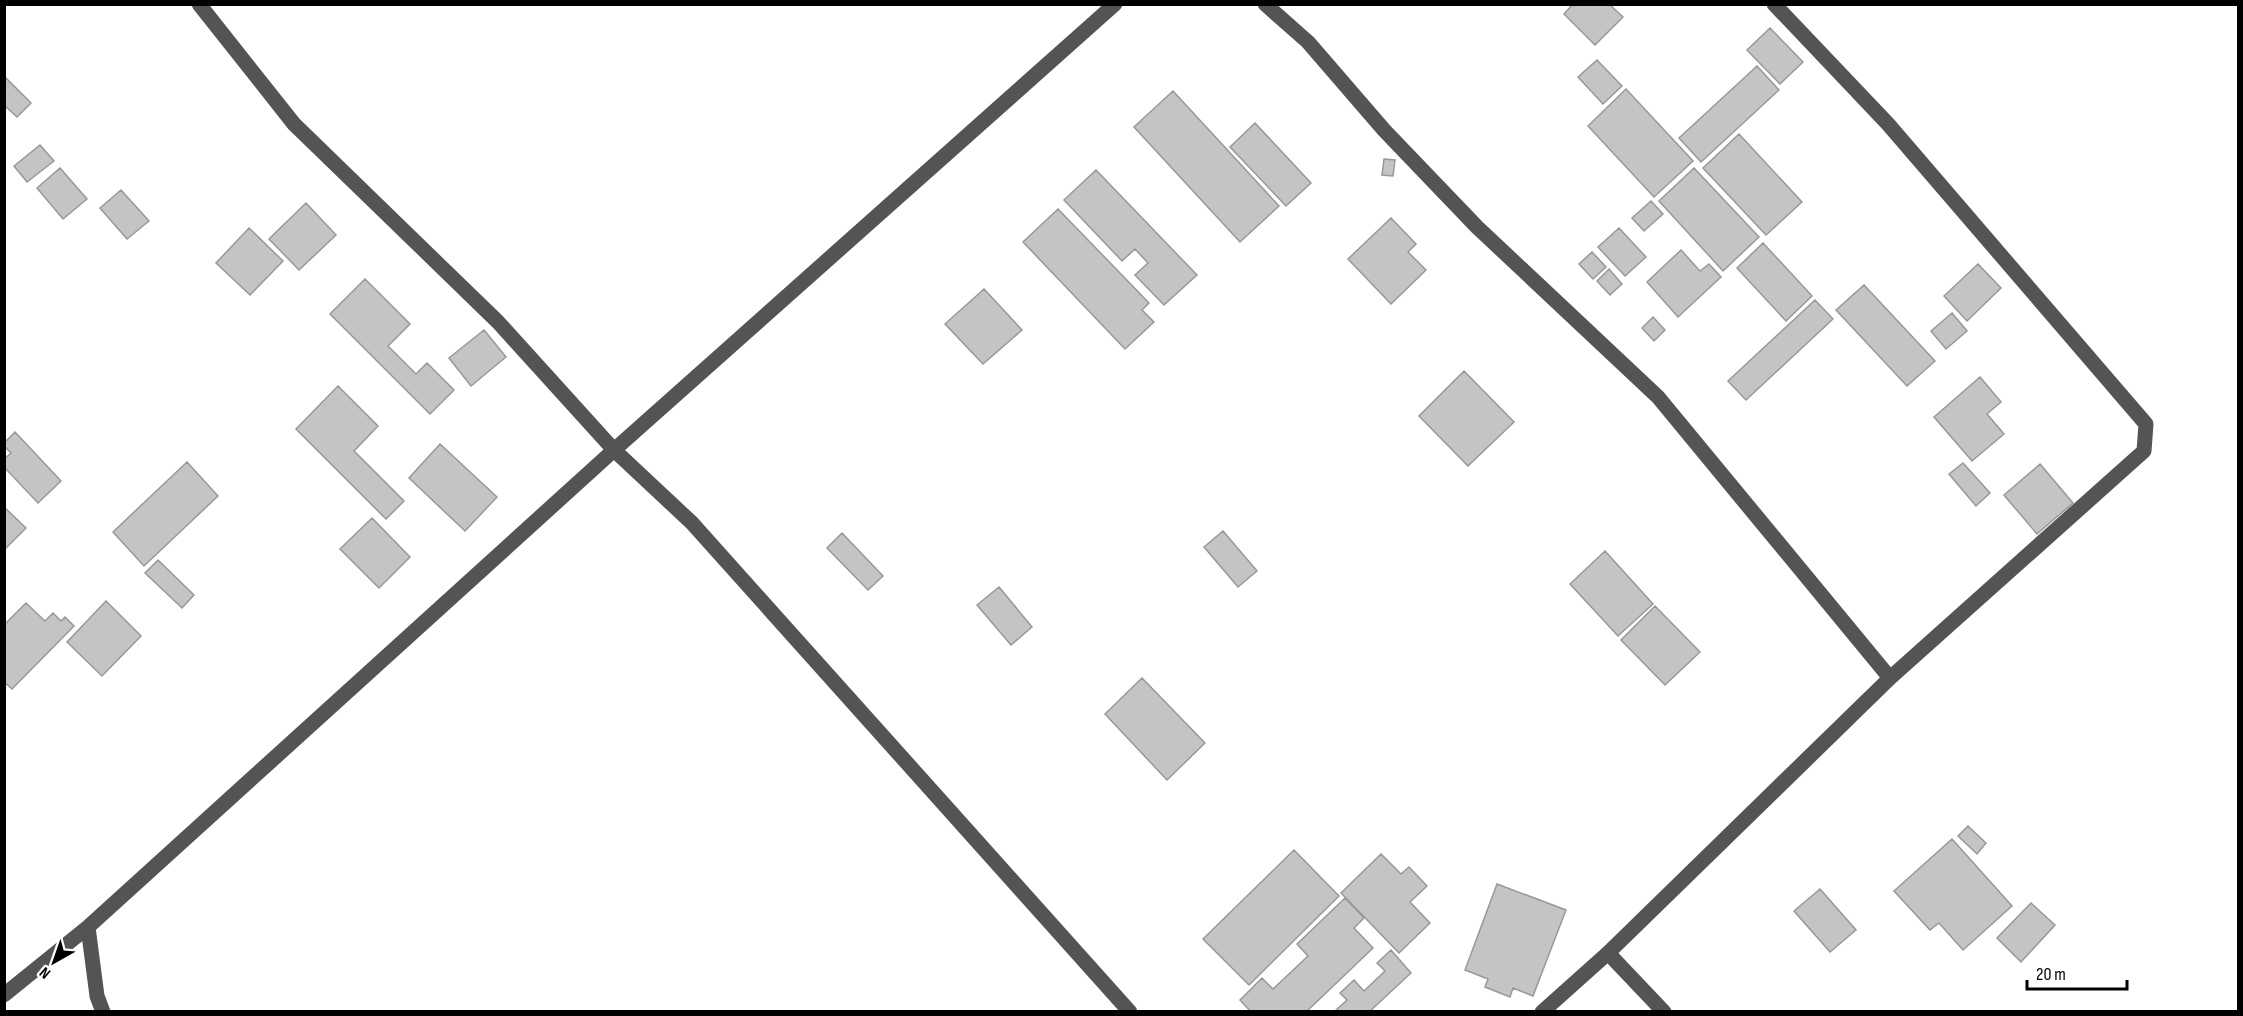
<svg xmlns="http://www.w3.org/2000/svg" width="2243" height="1016" font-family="'Sofia Sans Condensed',sans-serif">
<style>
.building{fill:#c4c4c4;stroke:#989898;stroke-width:1.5}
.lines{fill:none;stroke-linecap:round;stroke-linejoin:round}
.minor{stroke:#545454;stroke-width:15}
</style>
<rect width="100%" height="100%" fill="#fff"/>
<!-- building -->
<path class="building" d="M1573,4h36l14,13 -28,28 -31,-31z
M1770,28l33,34 -23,22 -33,-34z
M1597,60l25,26 -19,18 -25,-27z
M1757,66l22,24 -78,72 -22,-24z
M5,77l26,26 -14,14 -13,-12z
M1626,89l67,72 -39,36 -66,-71z
M1173,91l106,115 -39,36 -106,-115z
M1255,123l56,60 -25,23 -56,-59z
M1739,134l63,68 -36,33 -63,-67z
M40,145l14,16 -27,21 -13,-16z
M1384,159l11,1 -2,16 -11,-1z
M60,168l27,31 -24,20 -26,-31z
M1694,168l65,69 -36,34 -64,-70z
M1096,170l101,105 -33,30 -29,-30 13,-12 -13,-14 -13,12 -58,-61z
M121,190l28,31 -22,18 -27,-31z
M1651,201l12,13 -19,17 -12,-13z
M306,203l30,32 -37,35 -30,-31z
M1058,209l91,94 -7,7 12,12 -29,27 -102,-107z
M1391,218l25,26 -8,8 18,18 -35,34 -43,-45z
M249,228l34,33 -33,34 -34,-32z
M1619,228l27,29 -21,19 -27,-29z
M1763,243l49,53 -26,25 -49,-53z
M1681,250l19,21 9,-7 12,13 -43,40 -31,-35z
M1592,252l14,15 -13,12 -14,-15z
M1978,264l23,24 -34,33 -23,-25z
M1609,269l13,15 -12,11 -13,-14z
M365,279l45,45 -22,22 28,28 11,-11 27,27 -24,24 -100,-100z
M1864,285l71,76 -28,25 -71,-76z
M984,289l38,41 -39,34 -38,-40z
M1815,300l18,19 -87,81 -18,-19z
M1952,313l15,18 -21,18 -15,-18z
M1653,317l12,13 -11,11 -12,-13z
M484,330l22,27 -35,29 -22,-28z
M1464,371l50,51 -46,44 -49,-50z
M1980,377l21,25 -14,12 17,20 -32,27 -38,-44z
M338,386l40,40 -24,25 50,50 -18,18 -90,-90z
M15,432l46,49 -23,22 -34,-36v-8l7,-6 -7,-7v-3z
M440,444l57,53 -32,34 -56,-53z
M187,462l31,34 -74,70 -31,-34z
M1963,463l27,30 -14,13 -27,-32z
M2040,464l33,39 -36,31 -33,-39z
M4,507l22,21 -22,22z
M372,518l38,39 -31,31 -39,-39z
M1223,531l34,40 -19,16 -34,-40z
M842,533l41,43 -15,14 -41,-42z
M1605,551l48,53 -35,32 -48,-52z
M158,560l36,35 -12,13 -37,-35z
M999,587l33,40 -21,18 -34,-40z
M106,601l35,35 -39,40 -35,-34z
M26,603l19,18 8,-8 8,8 4,-4 9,9 -62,63 -8,-7v-57z
M1655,606l45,46 -35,33 -44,-45z
M1142,678l63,65 -38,37 -62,-66z
M1968,826l18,17 -9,11 -19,-18z
M1952,839l60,67 -49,44 -24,-27 -9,7 -36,-39z
M1294,850l45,46 -90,89 -46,-46z
M1381,854l20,20 8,-7 18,19 -17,16 20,21 -31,30 -58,-60z
M1497,884l69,26 -33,86 -20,-8 -3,9 -25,-10 3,-8 -23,-9z
M1820,889l36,41 -26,22 -36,-41z
M1345,898l19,20 -10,10 19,20 -67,64h-55l-11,-12 22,-22 11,11 35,-33 -11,-12z
M2031,903l24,22 -34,37 -24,-24z
M1391,950l20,23 -42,39h-35l13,-12 -7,-7 14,-13 10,11 21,-20 -8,-8z"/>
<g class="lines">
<!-- minor -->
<path class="minor" d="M199,4l95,120 204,198 116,128 78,73 438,489
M1265,4l43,38 76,88 93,97 181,170 232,281
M88,927l9,69 6,16
M1608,953l56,59
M4,995l84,-68 526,-477 501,-446
M1542,1012l66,-59 282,-275 254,-227 2,-27 -258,-300 -114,-120"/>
</g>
<!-- border -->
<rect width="2243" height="1016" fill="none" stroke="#000000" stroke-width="12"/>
<!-- north arrow -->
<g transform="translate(54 962) rotate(220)" stroke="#ffffff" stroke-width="4.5" paint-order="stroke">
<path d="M0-4.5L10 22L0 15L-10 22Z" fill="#000000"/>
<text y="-9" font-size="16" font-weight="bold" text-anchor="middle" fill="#000000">N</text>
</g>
<!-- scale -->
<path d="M2027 980v9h100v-9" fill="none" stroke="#000000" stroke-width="3"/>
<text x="2036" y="980" font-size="18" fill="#000000" stroke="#ffffff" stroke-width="4.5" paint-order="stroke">20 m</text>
</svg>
